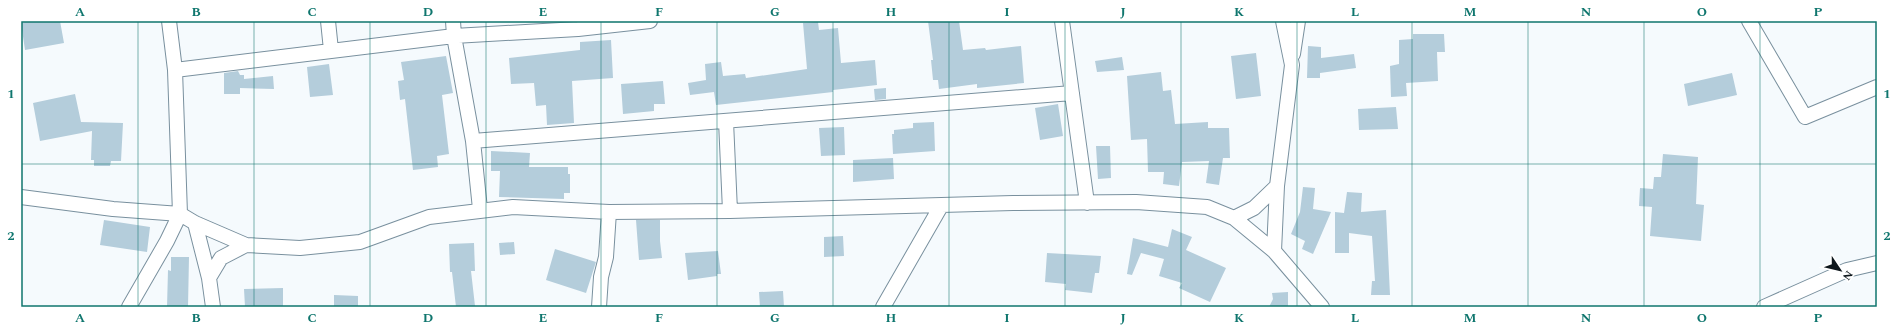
<svg xmlns="http://www.w3.org/2000/svg" width="1898" height="328" font-family="Spectral,serif">
<style>
.building{fill:#b4cddb}
.lines{fill:none;stroke-linecap:round;stroke-linejoin:round}
.street-casing{stroke:#79909e;stroke-width:16}
.street{stroke:#fff;stroke-width:14}
.grid{fill:none;stroke:#0f766e;stroke-width:1;stroke-opacity:0.55}
.neatline{fill:none;stroke:#0f766e;stroke-width:1.5}
.grid-label{font-size:13px;text-anchor:middle;font-weight:bold;fill:#0f766e}
</style>
<rect width="100%" height="100%" fill="#f5fafd"/>
<!-- building -->
<path class="building" d="M30,21h30l4,22 -39,7 -4,-27z
M928,21h31l4,29 22,-2 1,2 35,-4 3,37 -47,5v-4l-38,5 -1,-9h-5l-2,-20h2z
M818,22l1,8 19,-2 3,35 34,-3 2,25 -44,5v2l-117,13 -2,-13 -24,3 -2,-12 18,-3 -1,-16 16,-2 2,14 22,-2 1,4 61,-9 -4,-46z
M1413,34h31l1,18h-8l1,29 -32,2 1,13 -16,1 -1,-31 9,-2v-24l14,-1z
M611,40l2,38 -41,3 2,42 -27,2 -1,-20 -10,1 -2,-23 -23,1 -2,-26 71,-8v-8z
M1308,46l13,1v11l33,-4 2,14 -36,5v5h-13z
M1256,53l5,43 -25,3 -5,-43z
M446,56l7,37 -11,2 7,59 -12,2 1,11 -25,3 -8,-71 -5,1 -2,-19 6,-1 -3,-18z
M1122,57l2,13 -27,2 -2,-11z
M329,64l4,31 -23,2 -3,-30z
M238,71l2,4h4v4l29,-3 1,13 -34,-1v6h-16v-21z
M1161,72l2,19 8,-1 4,34 33,-2v6h21l1,30h-7l-4,27 -13,-2 3,-22 -27,1 -3,24 -16,-2 1,-12h-16l-1,-33 -16,1 -4,-64z
M1732,73l5,22 -49,11 -4,-22z
M663,81l2,23h-11v7l-31,3 -2,-30z
M886,88v11l-11,1 -1,-11z
M75,94l6,28 42,1 -2,38h-10l-1,5h-16v-6h-3l1,-29 -52,10 -7,-38z
M1058,104l5,32 -23,4 -5,-32z
M1396,107l2,22 -39,1 -1,-21z
M934,122l1,29 -42,3 -1,-20h2v-4l19,-2v-5z
M844,127l1,28 -24,1 -2,-28z
M1096,146h14l1,32 -13,1z
M491,151l39,2 -1,14h39v7h2v19h-6v6l-65,-2 1,-26h-9z
M1663,154l35,3 -2,47 8,1 -3,36 -51,-5 2,-29 -13,-1 1,-18 13,1 1,-12h7z
M893,158l1,21 -41,3v-22z
M1303,187l12,1 -2,21 18,3 -18,42 -11,-5 3,-8 -14,-7 9,-22z
M1347,192l15,1 -1,19 25,-2 4,85h-19l1,-14h3l-3,-45 -23,-3v20h-14v-41l9,1z
M104,220l46,7 -3,25 -47,-7z
M636,220h24v21l2,17 -23,2z
M1172,229l20,8 -6,13 40,18 -16,34 -31,-14 3,-5 -23,-7 5,-17 -23,-6 -9,22 -5,-1 6,-36 35,9z
M843,236l1,20 -20,1v-20z
M514,242l1,12 -15,1 -1,-12z
M474,243l1,28h-4l4,35 -19,1 -4,-35h-2l-1,-28z
M555,249l41,13 -10,31 -40,-13z
M718,251l3,23h-4v2l-29,4 -3,-27z
M1047,253l54,3 -2,17h-4l-3,20 -27,-3 1,-6 -21,-2z
M171,257h18l-1,50h-21l1,-37 3,1z
M283,288v19h-38l-1,-18z
M783,291l1,16h-24l-1,-15z
M1288,292v15h-19l4,-8 -1,-6z
M334,295l24,1v11h-24z"/>
<g class="lines">
<defs>
<path id="street" d="M328,21l3,29
M453,21l1,15 19,105 7,68
M1062,21l25,182
M1749,21l56,96 72,-30
M1293,54l5,-33
M175,70l279,-34 124,-7 72,-8
M726,121l4,90
M473,141l599,-48
M21,197l92,12 67,5 15,9 51,22 54,3 60,-6 69,-25 84,-10 96,5 121,-1 283,-8 123,-1 71,5 27,11 40,33 48,56
M1234,218l20,-10 23,-22
M195,223l14,55
M1274,251l3,-65 15,-121 -9,-44
M129,307l38,-66 13,-27 -5,-144 -6,-49
M213,307l-4,-29 12,-20 25,-13
M599,307l2,-30 5,-20 3,-45
M883,307l58,-101
M1764,307l83,-37 30,-7"/>
</defs>
<!-- street casing -->
<use href="#street" class="street-casing"/>
<!-- street -->
<use href="#street" class="street"/>
</g>
<!-- grid -->
<path class="grid" d="M138,21v286M254,21v286M370,21v286M486,21v286M601,21v286M717,21v286M833,21v286M949,21v286M1065,21v286M1181,21v286M1297,21v286M1412,21v286M1528,21v286M1644,21v286M1760,21v286M21,164h1856"/>
<!-- border -->
<rect width="1898" height="328" fill="none" stroke="#ffffff" stroke-width="44"/>
<!-- north arrow -->
<g transform="translate(1840 270) rotate(125)" stroke="#ffffff" stroke-width="3" paint-order="stroke">
<path d="M0-3L7 15L0 10L-7 15Z" fill="#0d161b"/>
<text y="-6" font-size="11" font-weight="bold" text-anchor="middle" fill="#0d161b">N</text>
</g>
<rect x="22" y="22" width="1854" height="284" class="neatline"/>
<g class="grid-label">
<text x="80" y="16">A</text>
<text x="196" y="16">B</text>
<text x="312" y="16">C</text>
<text x="428" y="16">D</text>
<text x="543" y="16">E</text>
<text x="659" y="16">F</text>
<text x="775" y="16">G</text>
<text x="891" y="16">H</text>
<text x="1007" y="16">I</text>
<text x="1123" y="16">J</text>
<text x="1239" y="16">K</text>
<text x="1355" y="16">L</text>
<text x="1470" y="16">M</text>
<text x="1586" y="16">N</text>
<text x="1702" y="16">O</text>
<text x="1818" y="16">P</text>
<text x="11" y="98">1</text>
<text x="1887" y="98">1</text>
<text x="11" y="240">2</text>
<text x="1887" y="240">2</text>
<text x="80" y="322">A</text>
<text x="196" y="322">B</text>
<text x="312" y="322">C</text>
<text x="428" y="322">D</text>
<text x="543" y="322">E</text>
<text x="659" y="322">F</text>
<text x="775" y="322">G</text>
<text x="891" y="322">H</text>
<text x="1007" y="322">I</text>
<text x="1123" y="322">J</text>
<text x="1239" y="322">K</text>
<text x="1355" y="322">L</text>
<text x="1470" y="322">M</text>
<text x="1586" y="322">N</text>
<text x="1702" y="322">O</text>
<text x="1818" y="322">P</text>
</g>
</svg>
